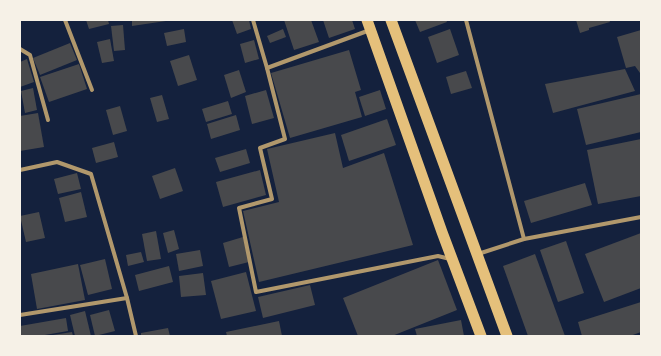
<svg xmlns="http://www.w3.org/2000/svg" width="661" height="356" font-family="Overpass,sans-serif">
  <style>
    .building { fill: #48494c }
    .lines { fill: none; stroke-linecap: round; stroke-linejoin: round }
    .minor { stroke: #b1986c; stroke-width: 4 }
    .trunk { stroke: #e5c07b; stroke-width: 11 }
  </style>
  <rect width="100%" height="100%" fill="#14213d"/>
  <g class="building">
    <path d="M86,20H108L109,24L89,29Z"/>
    <path d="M132,20H166V21L132,26Z"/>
    <path d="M232,20H249L251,29L237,34Z"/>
    <path d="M284,20H311L319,42L294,50Z"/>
    <path d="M323,20H352L355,29L329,38Z"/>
    <path d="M415,20H446L447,22L420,32Z"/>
    <path d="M576,20H609L610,22L589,28V30L580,33Z"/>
    <path d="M123,25L125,50L114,51L111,26Z"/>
    <path d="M184,29L186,42L167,46L164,33Z"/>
    <path d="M283,29L286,37L270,43L267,36Z"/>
    <path d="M450,29L459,55L437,63L428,37Z"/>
    <path d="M641,30V73H640L635,66L626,68L617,37Z"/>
    <path d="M110,39L114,61L102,63L97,42Z"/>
    <path d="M254,40L259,59L245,63L240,44Z"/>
    <path d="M70,43L77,60L40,75L33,58Z"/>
    <path d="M349,50L361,90L355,92L362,117L290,138L271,73Z"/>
    <path d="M189,55L197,80L178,86L170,61Z"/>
    <path d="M27,59L34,82L20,87V62Z"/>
    <path d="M79,64L87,89L49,102L40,77Z"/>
    <path d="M625,69L635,91L553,113L545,84Z"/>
    <path d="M239,70L246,92L231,98L224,75Z"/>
    <path d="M466,71L472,88L451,94L446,77Z"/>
    <path d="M33,88L37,110L25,113L21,91Z"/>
    <path d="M266,90L274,118L252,124L245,96Z"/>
    <path d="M380,90L386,109L365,116L359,97Z"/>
    <path d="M641,94V132L586,145L577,109Z"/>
    <path d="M162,95L169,119L157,122L150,98Z"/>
    <path d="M228,101L232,114L206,122L202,109Z"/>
    <path d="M120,106L127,131L113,135L106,110Z"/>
    <path d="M38,113L44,147L20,151V116Z"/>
    <path d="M236,115L240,130L211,139L207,124Z"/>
    <path d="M387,119L396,145L349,161L341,135Z"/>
    <path d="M335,133L343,168L384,153L413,245L259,282L243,211L279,202L267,149Z"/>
    <path d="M641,139V196L598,204L587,150Z"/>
    <path d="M114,142L118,157L96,163L92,148Z"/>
    <path d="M246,149L250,163L220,172L215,158Z"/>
    <path d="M175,168L183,191L160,199L152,176Z"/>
    <path d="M260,170L266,195L223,207L216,182Z"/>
    <path d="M77,173L81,189L58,194L54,179Z"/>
    <path d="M585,183L592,205L531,223L524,201Z"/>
    <path d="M81,192L87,217L65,222L59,198Z"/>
    <path d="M39,212L45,238L26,242L20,216Z"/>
    <path d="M174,230L179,249L168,253L163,233Z"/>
    <path d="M156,231L161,259L147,261L142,234Z"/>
    <path d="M641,233V288L604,302L585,254Z"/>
    <path d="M243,237L249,262L229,267L223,243Z"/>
    <path d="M566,241L584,293L558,302L540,250Z"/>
    <path d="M200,250L203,266L179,271L176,254Z"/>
    <path d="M141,252L144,262L128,266L126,255Z"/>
    <path d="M535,254L565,336H528L503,266Z"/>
    <path d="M105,259L112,289L88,295L80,265Z"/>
    <path d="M438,260L457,310L392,336H358L343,298Z"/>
    <path d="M78,264L85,300L37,309L31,274Z"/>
    <path d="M169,266L173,282L139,291L135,275Z"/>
    <path d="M246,272L256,311L221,319L211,281Z"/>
    <path d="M203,273L206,295L181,297L179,276Z"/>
    <path d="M310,285L315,305L263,318L258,297Z"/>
    <path d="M641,302V332L630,336H582L578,322Z"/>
    <path d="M109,310L115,331L95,336L90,315Z"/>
    <path d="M85,311L91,336H75L70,315Z"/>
    <path d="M66,318L68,331L39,336H20V326Z"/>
    <path d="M461,320L464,336H417L415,329Z"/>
    <path d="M279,321L282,336H227L226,332Z"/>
    <path d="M168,328L170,336H141V333Z"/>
    <path d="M72,332L73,336H53V335Z"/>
  </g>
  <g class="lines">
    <g class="minor">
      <path d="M65,20L92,90"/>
      <path d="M253,20L267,68L285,139L260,148L272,199L239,208L256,292L438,256L450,259"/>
      <path d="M466,20L524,239"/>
      <path d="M20,49L30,55L48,120"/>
      <path d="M267,68L370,30"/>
      <path d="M20,170L57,162L91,174L127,298L136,336"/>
      <path d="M478,254L524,239L641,217"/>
      <path d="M20,315L127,298"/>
    </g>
    <g class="trunk">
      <path d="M367,20L442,232L481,336"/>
      <path d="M391,20L507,336"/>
    </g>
  </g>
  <rect width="661" height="356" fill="none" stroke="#f6f1e7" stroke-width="42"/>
</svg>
